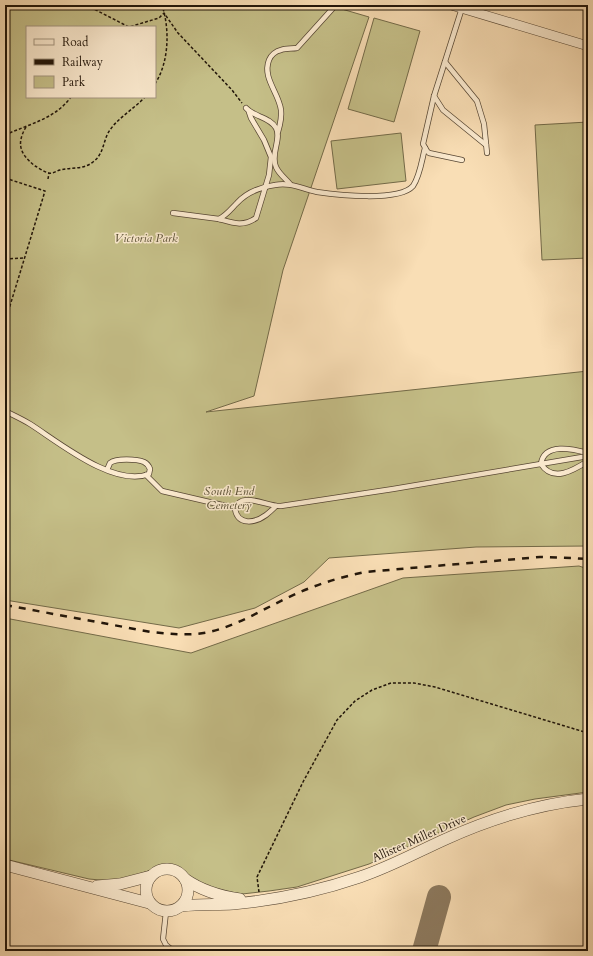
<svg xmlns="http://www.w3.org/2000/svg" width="593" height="956" font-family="Cardo,serif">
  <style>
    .green { fill: #c5bf88; stroke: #736a48; fill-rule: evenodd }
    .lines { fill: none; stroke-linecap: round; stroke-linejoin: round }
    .taxiway { stroke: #8d7a5f; stroke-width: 24 }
    .service-casing { stroke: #574734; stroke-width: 6 }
    .minor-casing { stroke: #574734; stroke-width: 10 }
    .tertiary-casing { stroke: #574734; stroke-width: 12 }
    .path { stroke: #211509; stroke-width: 1.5; stroke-dasharray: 3 2; stroke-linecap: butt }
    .service { stroke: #fbeacf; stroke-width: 4.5 }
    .minor { stroke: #fbeacf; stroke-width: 9 }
    .tertiary { stroke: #fbeacf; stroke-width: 11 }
    .rail { stroke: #211509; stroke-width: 2.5; stroke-dasharray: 7 7; stroke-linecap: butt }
    .labels { text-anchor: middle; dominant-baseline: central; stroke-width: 3; stroke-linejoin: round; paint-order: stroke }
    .park-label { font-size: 12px; font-style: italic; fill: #5a5035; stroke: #fbeacf }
    .street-label { font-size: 12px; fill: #211509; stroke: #fbeacf }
  </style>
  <rect width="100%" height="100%" fill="#f9deb5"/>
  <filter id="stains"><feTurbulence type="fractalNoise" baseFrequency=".005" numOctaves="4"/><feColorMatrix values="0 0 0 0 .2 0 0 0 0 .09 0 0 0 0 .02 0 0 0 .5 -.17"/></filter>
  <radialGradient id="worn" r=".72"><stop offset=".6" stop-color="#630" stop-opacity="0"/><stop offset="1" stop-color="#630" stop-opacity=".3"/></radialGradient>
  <g class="green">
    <path d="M5,5H328L369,17L283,270L254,396L206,412L588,371V546L476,547L329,558L304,582L255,608L179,628L5,600ZM27,27H155V97H27Z"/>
    <path d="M374,18L420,31L394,122L348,109Z"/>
    <path d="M588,122V258L542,260L535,125Z"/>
    <path d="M401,133L406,181L337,189L331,141Z"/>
    <path d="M579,566L588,569V792L535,799L506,805L474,817L369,864L297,887L269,891L242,894L225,891L208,886L192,878L180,869L170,864L159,865L151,870L133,876L111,881L89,879L5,859V618L191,653L403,578Z"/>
  </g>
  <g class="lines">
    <path class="taxiway" d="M424,951L439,897"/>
    <g class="service-casing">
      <g id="service">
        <path d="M462,8L434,96L423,144L427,151L429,153L462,160"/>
        <path d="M445,62L477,101L484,124L487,153"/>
        <path d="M434,96L443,110L486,145"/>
        <path d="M246,108C254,117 270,117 276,128C282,139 270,154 276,167C279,174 286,179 290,184"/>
        <path d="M278,132C280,125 282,118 281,110C279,93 262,78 269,60C271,55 276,51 281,50C286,48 292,49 297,48L334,7"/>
        <path d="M173,213L219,219C227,215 231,209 237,203C247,192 261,187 275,185C291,182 302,189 317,192C337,195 399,202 413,186C420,176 422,159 425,148"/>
        <path d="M219,219C233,223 243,227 256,218L269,175L271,157L264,140L251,118L249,112"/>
        <path d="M5,411C13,415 22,419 30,424C57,441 114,488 149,474L150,469C149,466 148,464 144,462C137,459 116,458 110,463L107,470"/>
        <path d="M588,453C573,449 544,442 541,464C553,483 574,470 588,461"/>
        <path d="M146,475L162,491L235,508"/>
        <path d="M276,506C273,509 270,512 266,515C255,523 238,526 235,509C241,490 267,507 281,506L393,489L588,456"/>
        <path d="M166,912L163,939L166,945L171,949L178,951L210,949L246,951"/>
      </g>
    </g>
    <g class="minor-casing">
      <path id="minor" d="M451,5L588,46"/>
    </g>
    <g class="tertiary-casing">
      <g id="tertiary">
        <path d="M5,865L149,903"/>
        <circle cx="167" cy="890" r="21"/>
        <path d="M185,879C202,891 219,896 240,899"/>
        <path d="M97,886L120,884L151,876"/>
        <path d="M182,906C199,904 216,905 233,904C277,900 319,891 360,877C390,867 417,852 446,839C492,818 538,804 588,799"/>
      </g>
    </g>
    <g class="path">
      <path d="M86,5L129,27L159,18L164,13L178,33L232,90L242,103"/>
      <path d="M155,84C169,62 170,30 162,5"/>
      <path d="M26,127C16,144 20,154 35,166C39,168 44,172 49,173C53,174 56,171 60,170C71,167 83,170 93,162C103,155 103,143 108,133C116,119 134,109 145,97"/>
      <path d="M5,135C29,124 55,119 71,97"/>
      <path d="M5,178L45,191L9,309"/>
      <path d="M48,179L49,173"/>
      <path d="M5,259L25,258"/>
      <path d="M259,892L257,877L303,782L337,720L355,701L372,690L391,683H414L435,687L588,733"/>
    </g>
    <use href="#service" class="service"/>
    <use href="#minor" class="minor"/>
    <use href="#tertiary" class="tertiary"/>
    <path class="rail" d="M5,605L151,632C171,634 190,636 209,632C236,626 260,611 285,599C311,586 337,578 365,572L540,557L571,558L588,559"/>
  </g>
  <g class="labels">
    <g class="park-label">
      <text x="146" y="238">Victoria Park</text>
      <text x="229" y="491">South End<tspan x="229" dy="14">Cemetery</tspan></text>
    </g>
    <g class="street-label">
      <text transform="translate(419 838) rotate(-24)">Allister Miller Drive</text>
    </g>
  </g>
  <rect width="593" height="956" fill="none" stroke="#f9deb5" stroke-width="20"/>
  <rect x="6" y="6" width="581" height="944" fill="none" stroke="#211509" stroke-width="2"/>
  <rect x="10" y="10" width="573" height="936" fill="none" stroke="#211509"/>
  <rect x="26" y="26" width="130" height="72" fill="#fbeacf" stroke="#a49580"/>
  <rect x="34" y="39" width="20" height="6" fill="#fbeacf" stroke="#a49580"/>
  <text x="62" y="46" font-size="12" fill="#211509">Road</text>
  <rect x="34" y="59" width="20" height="6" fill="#211509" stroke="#a49580"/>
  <text x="62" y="66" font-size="12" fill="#211509">Railway</text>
  <rect x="34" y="76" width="20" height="12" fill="#c5bf88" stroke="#a49580"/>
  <text x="62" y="86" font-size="12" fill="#211509">Park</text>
  <rect width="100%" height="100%" filter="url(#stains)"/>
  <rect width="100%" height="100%" fill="url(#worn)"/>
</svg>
